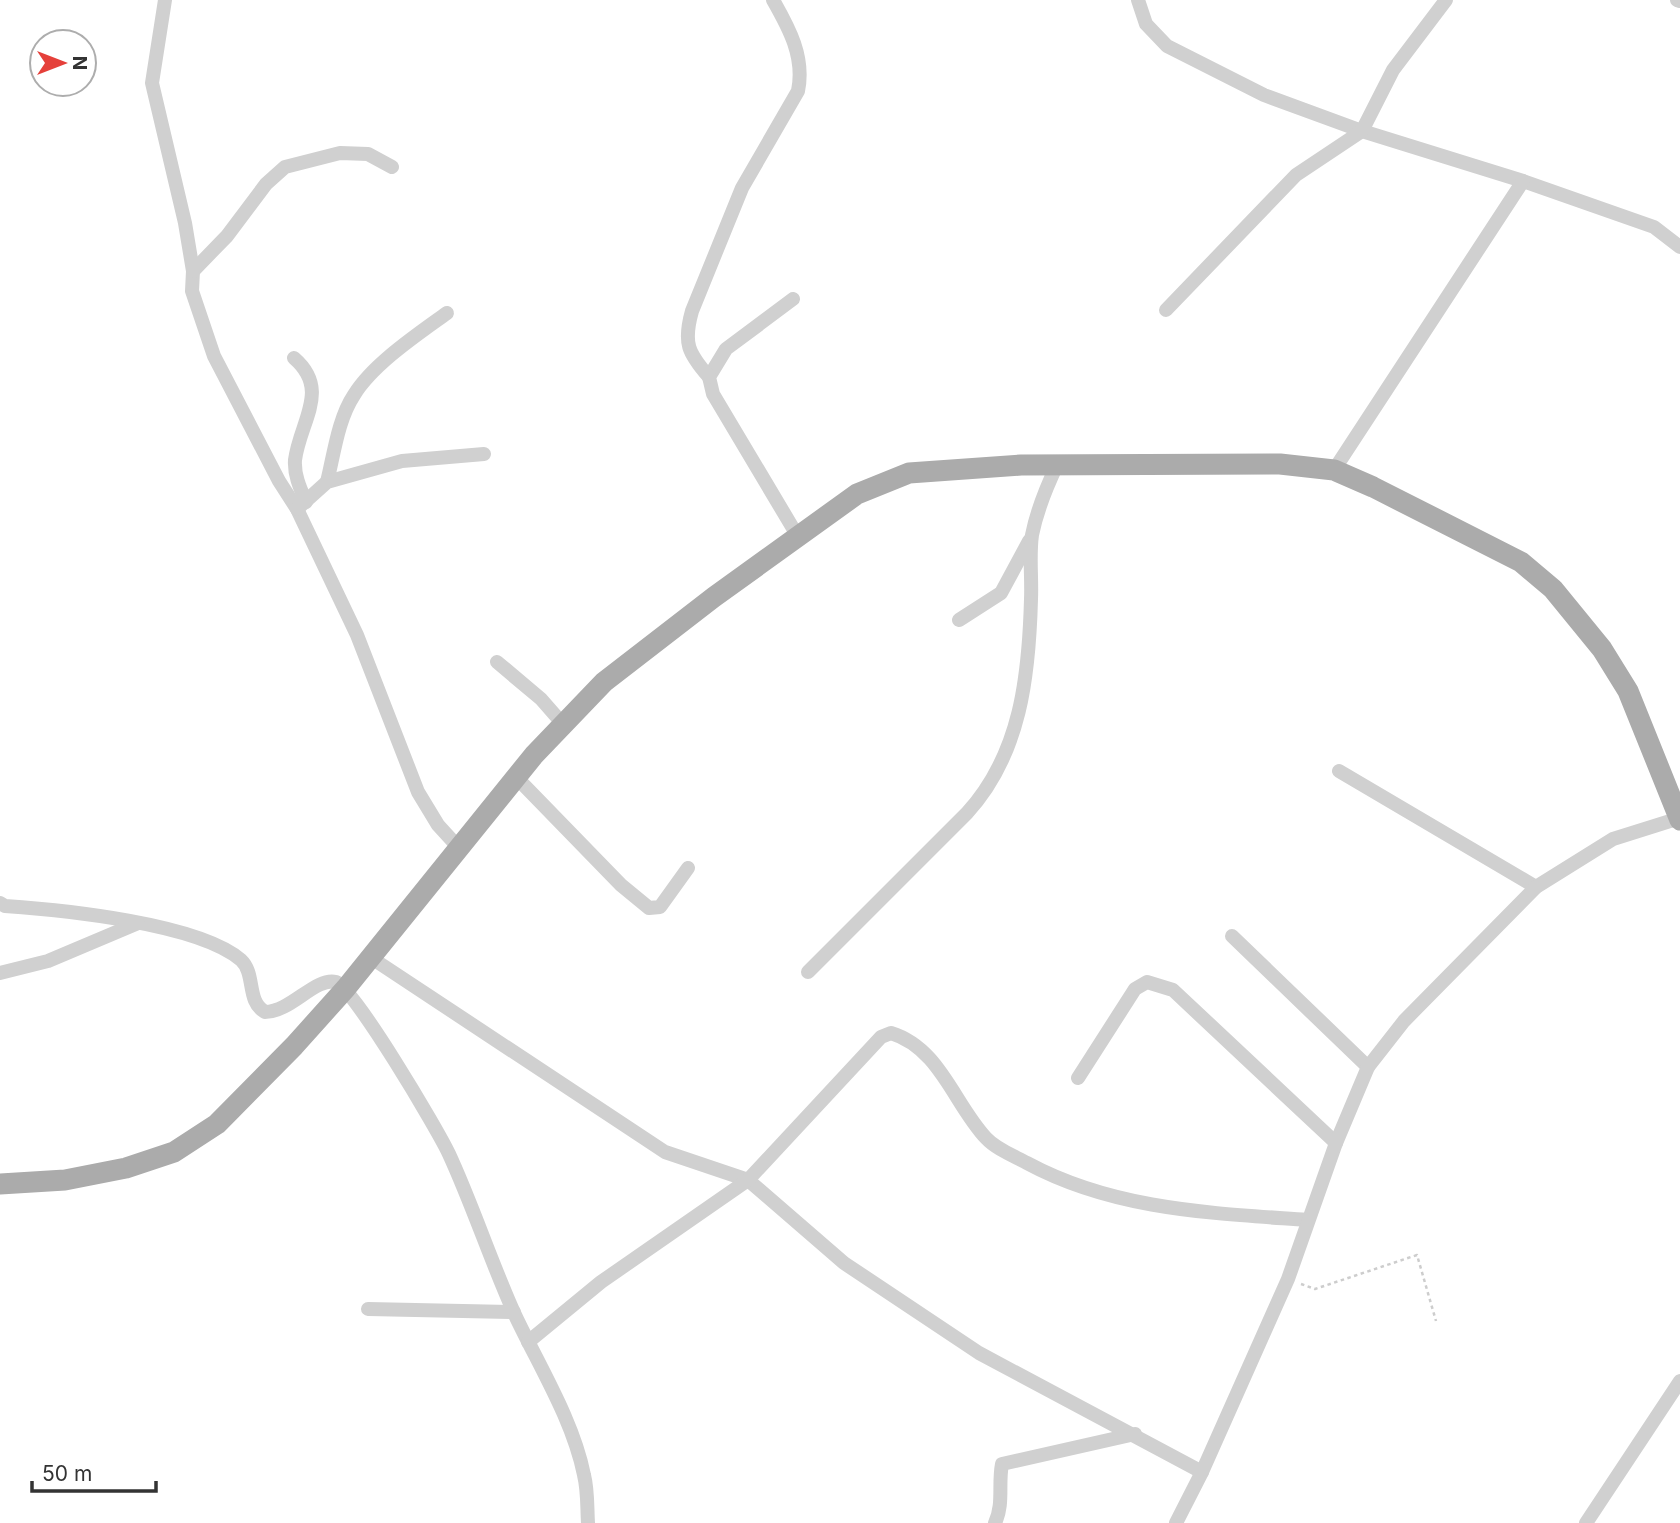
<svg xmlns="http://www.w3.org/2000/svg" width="1680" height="1523" font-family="Inter,sans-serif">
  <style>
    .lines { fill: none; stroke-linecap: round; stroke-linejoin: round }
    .path { stroke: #cdcdcd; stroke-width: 2.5; stroke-dasharray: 3.5 3.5; stroke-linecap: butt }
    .street { stroke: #d0d0d0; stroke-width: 14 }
    .primary { stroke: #ababab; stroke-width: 21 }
  </style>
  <rect width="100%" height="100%" fill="#fff"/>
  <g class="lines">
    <path class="path" d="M1301,1284L1315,1289L1417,1255L1436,1321"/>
    <g class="street">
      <path d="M165,0L152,83L185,223L193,271L192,291L214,356L279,481L297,509L357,635L418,792L438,825L459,848"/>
      <path d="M1138,0L1146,24L1167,46L1264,95L1362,131L1523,181L1654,227L1680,247"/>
      <path d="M1677,0L1680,1"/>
      <path d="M193,271L227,236L266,184L285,167L340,153L368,154L392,167"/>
      <path d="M793,299L726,349L709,377L713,394L797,535"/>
      <path d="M1166,310L1296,175L1362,131L1393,70L1446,0"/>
      <path d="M294,358C331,390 300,421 295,460C294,475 300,488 306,502"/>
      <path d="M709,377C688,353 683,343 692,311L742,188L798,91C805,57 789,28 773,0"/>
      <path d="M1334,470L1523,181"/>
      <path d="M327,482C334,454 338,419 354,395C373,364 418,334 447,313"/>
      <path d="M297,509L327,482L402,461L484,454"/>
      <path d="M959,620L1001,593L1029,541"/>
      <path d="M497,662L541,699L562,723"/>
      <path d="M1339,771L1536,887"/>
      <path d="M516,777L621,885L649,908L660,907L688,868"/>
      <path d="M0,903L5,906C62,910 198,923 241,960C256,974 246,1001 265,1012C291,1012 315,977 336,982C353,987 438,1130 449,1154C473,1206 491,1262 515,1315C539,1366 573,1420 584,1475C588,1491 587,1508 588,1523"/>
      <path d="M1232,936L1368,1067"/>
      <path d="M370,957L665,1152L748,1180L844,1263L979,1353L1202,1472"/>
      <path d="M808,972L967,813C1021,754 1029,675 1031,599C1032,578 1029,556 1032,535C1037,510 1046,488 1057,465"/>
      <path d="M0,973L48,961L138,923"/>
      <path d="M1078,1078L1135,989L1147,982L1173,990L1336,1143"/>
      <path d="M368,1309L514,1312"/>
      <path d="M528,1342L601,1282L748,1180L881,1037L891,1033C940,1048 954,1104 986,1138C996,1149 1014,1156 1027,1163C1114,1210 1211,1213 1307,1220"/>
      <path d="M995,1523C1004,1504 998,1484 1002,1464L1135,1434"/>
      <path d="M1176,1523L1202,1472L1288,1279L1336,1143L1368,1067L1404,1021L1536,887L1613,839L1680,818"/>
      <path d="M1586,1523L1680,1381"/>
    </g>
    <path class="primary" d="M0,1184L65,1180L126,1168L174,1152L217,1124L294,1046L346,988L534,755L604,682L714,597L857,494L909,473L1021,465L1280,464L1334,470L1373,487L1521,562L1553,589L1602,649L1628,691L1680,820"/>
  </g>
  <g transform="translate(63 63) rotate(90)"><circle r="33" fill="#ffffff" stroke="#adadad" stroke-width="2"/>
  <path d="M0-5L12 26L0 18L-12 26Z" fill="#e5403a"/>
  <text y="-10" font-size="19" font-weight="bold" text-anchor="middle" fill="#333333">N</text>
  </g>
  <path d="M32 1481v10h124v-10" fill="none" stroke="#333333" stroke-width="3.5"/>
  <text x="42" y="1481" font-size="21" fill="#333333" stroke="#ffffff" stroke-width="5" paint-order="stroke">50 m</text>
</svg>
